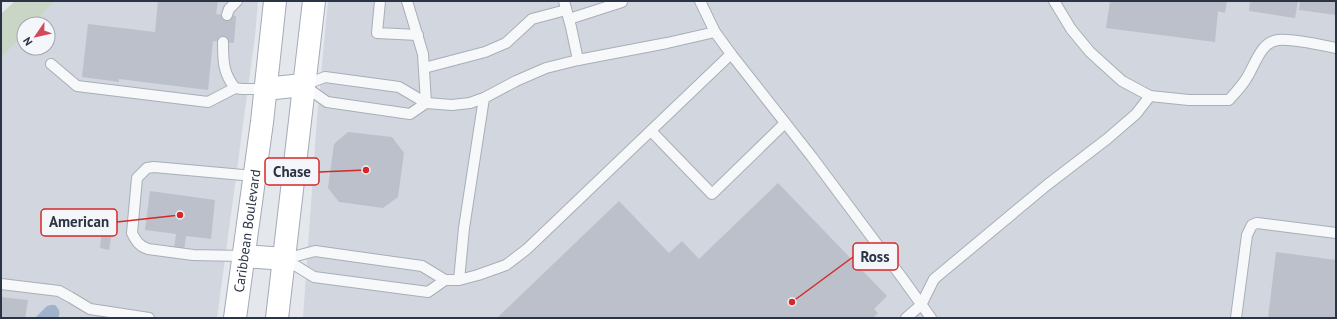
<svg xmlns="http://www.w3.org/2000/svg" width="1337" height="319" font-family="'PT Sans',sans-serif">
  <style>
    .built { fill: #d2d6de }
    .green { fill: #c9d6c5 }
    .water { fill: #9fb4cc }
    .building { fill: #bbc0ca }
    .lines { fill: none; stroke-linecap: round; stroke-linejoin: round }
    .lane-casing { stroke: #a9aeb7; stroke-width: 12 }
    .primary-casing { stroke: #a3abb8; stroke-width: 24 }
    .lane { stroke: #f7f8fa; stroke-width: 10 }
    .primary { stroke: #fff; stroke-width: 22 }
    .labels { text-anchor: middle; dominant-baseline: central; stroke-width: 3.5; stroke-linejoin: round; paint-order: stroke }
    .street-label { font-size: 14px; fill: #2b3445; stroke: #f4f6f9 }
    .leader { fill: none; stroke: #d62828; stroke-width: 1.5 }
    .callout-dot { fill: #d62828; stroke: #f4f6f9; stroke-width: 1.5 }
    .callout { fill: #f4f6f9; stroke: #d62828; stroke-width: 1.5 }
    .callout-label { font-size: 15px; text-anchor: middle; font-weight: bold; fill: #2b3445 }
  </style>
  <rect width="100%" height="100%" fill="#e4e7ec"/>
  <g class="built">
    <path d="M55,1H258L255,36L217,318H1V58L24,34V48H48V24H33Z"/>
    <path d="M328,1H1336V318H303L317,118Z"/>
  </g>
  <path class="green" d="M15,1H55L33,24H24V34L1,58V14Z"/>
  <path class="water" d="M51,305H55C59,309 61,313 58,318H35L47,306Z"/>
  <g class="building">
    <path d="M158,1H218L216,14L236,16L234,43L213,41L208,90L119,79V82L82,77L88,24L155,32Z"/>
    <path d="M1110,1H1227L1225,13L1218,11L1215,42L1106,28Z"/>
    <path d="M1250,1H1298L1295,18L1249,11Z"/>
    <path d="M1300,1H1336V15L1299,10Z"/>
    <path d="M348,132L392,137L404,153L398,197L383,208L339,202L328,188L334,144Z"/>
    <path d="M778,183L887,296L874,309L878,313L873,318H497L619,201L669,253L682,241L699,259Z"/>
    <path d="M150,191L215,200L211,239L186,236L184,250L174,249L176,234L145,230Z"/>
    <path d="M102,230L112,231L109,250L100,248Z"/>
    <path d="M1276,252L1336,260V318H1268Z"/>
    <path d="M1,297L28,300L25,318H1Z"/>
  </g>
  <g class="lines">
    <g class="lane-casing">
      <g id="lane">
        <path d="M380,1L377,33L418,35"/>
        <path d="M407,1L423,54L426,103"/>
        <path d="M564,1L571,27L578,60"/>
        <path d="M700,1L715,32L731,54L812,157L903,279L931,318"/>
        <path d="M1054,1L1071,29L1090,52L1122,81L1150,96L1189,100H1229C1235,93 1241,87 1246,79C1255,66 1260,42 1278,40C1292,38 1321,45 1336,48"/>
        <path d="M227,15L229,9L237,1"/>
        <path d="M569,19L622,2L621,1"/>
        <path d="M223,42C223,61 223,73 235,88L242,89H265"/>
        <path d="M51,64L77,86L208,102L235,88"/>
        <path d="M424,68L485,52L506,43L532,19L566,10"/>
        <path d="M303,85L327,102L410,114L426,103"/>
        <path d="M304,85L325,77L399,87L426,103L452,105L470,103L484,98L516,81L546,68L578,60L667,43L715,32"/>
        <path d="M651,131L712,194L785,123"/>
        <path d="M243,256L193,255L148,249C139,246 136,241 132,233L137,178L147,168L154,167L254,176"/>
        <path d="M285,259L315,251L422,266L445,280H459L478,275L506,265L527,249L731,54"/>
        <path d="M285,259L314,277L428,292L445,280"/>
        <path d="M459,280L464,228L484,98"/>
        <path d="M1,284L59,291L70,297L90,309L149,318"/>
        <path d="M906,318L921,305L934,279L1047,185L1107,139L1136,114L1150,96"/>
        <path d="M1236,318L1247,235L1252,225L1257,223L1336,233"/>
      </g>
    </g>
    <g class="primary-casing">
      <g id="primary">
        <path d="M265,89L303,85"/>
        <path d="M243,256L285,259"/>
        <path id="s1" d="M235,318L262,122L275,1"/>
        <path d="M277,318L314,1"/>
      </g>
    </g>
    <use href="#lane" class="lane"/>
    <use href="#primary" class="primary"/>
  </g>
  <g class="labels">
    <g class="street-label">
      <text stroke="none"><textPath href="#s1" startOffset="88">Caribbean Boulevard</textPath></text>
    </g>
  </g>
  <path class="leader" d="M366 170L319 172M180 215L117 222M792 302L853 257"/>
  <g class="callout-dot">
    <circle cx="366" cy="170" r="4"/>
    <circle cx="180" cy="215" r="4"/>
    <circle cx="792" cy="302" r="4"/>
  </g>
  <g class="callout">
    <rect x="265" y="158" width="54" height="27" rx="4"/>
    <rect x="41" y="209" width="76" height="27" rx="4"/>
    <rect x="853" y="243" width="45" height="27" rx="4"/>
  </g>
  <g class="callout-label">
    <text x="292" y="177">Chase</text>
    <text x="79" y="227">American</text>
    <text x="875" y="262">Ross</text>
  </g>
  <rect width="1337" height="319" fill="none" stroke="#2b3445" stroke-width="4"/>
  <g transform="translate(36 36) rotate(236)"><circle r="19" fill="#f4f6f9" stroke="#a4a8b1"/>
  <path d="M0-3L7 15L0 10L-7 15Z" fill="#d1495b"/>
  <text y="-6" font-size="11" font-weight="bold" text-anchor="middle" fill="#2b3445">N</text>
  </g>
</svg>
